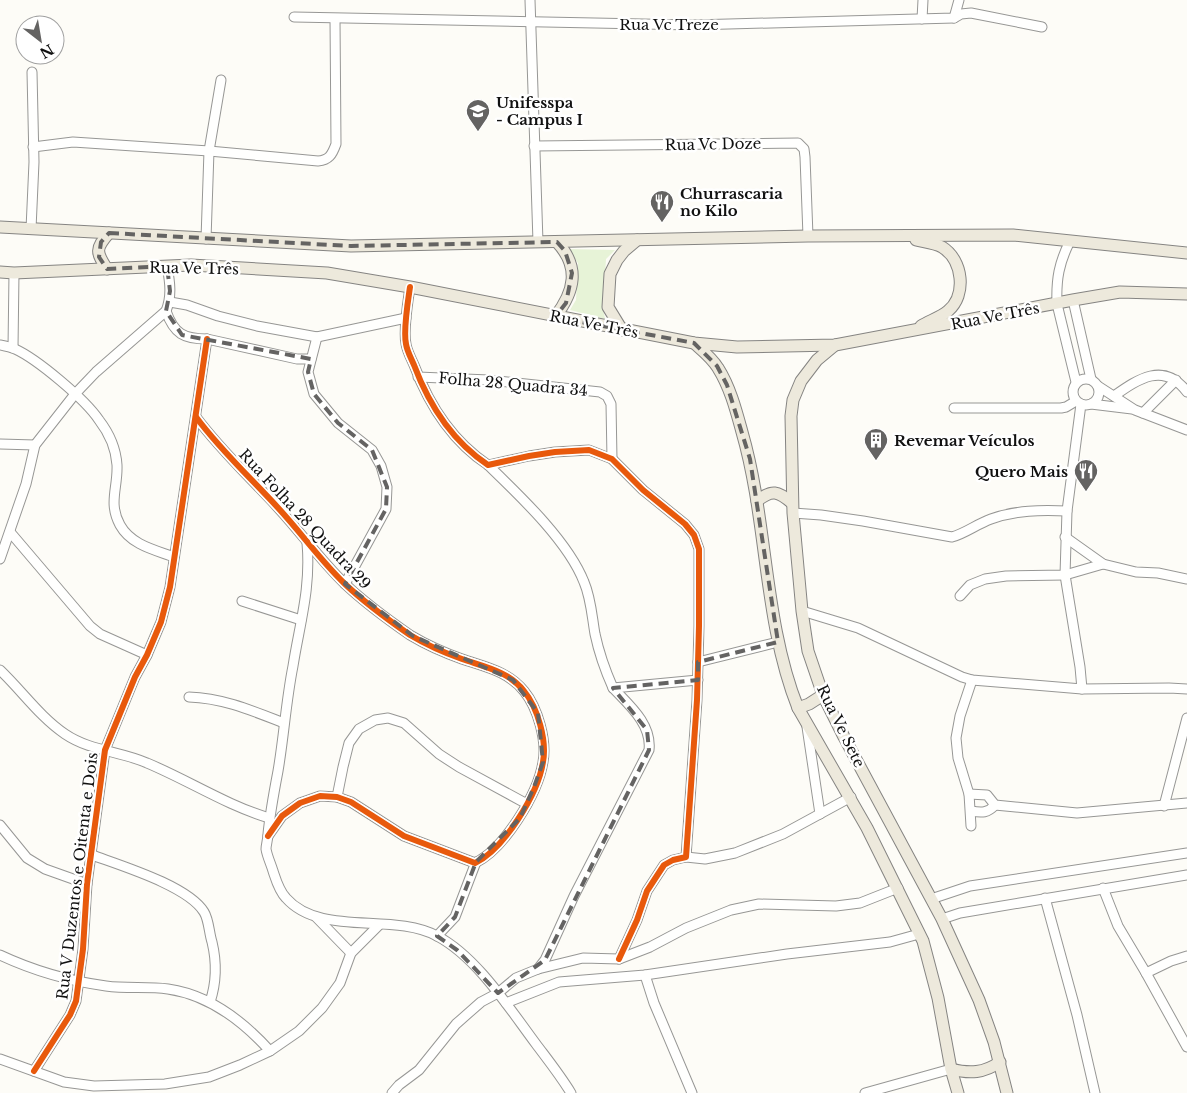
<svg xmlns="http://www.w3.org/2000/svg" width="1187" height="1093" font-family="'Libre Baskerville',serif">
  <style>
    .green { fill: #e7f3d7 }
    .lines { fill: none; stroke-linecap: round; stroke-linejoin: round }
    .minor-casing { stroke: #979795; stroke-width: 11 }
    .major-casing { stroke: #858482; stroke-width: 13 }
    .minor { stroke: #fffffe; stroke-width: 9 }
    .major { stroke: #ede9dc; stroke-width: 11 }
    .cycleway-casing { stroke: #fff; stroke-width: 9 }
    .cycleway { stroke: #e8590c; stroke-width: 6 }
    .marked { fill: none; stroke: #646362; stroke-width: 4; stroke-dasharray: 10 6; stroke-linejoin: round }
    .labels { text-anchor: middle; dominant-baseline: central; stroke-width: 5; stroke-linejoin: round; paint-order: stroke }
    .street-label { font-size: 15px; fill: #111; stroke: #fff }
    .poi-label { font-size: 15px; font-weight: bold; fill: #111; stroke: #fff; text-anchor: start }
  </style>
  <rect width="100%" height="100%" fill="#fdfcf7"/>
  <path class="green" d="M568,249L615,250L606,259L603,308L605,319L570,310L576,300L578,263Z"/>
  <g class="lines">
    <g class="minor-casing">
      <g id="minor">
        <path d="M530,0L538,242"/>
        <path d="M294,17L693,25L954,18L961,14L971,13L1042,27"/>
        <path d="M954,18L959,0"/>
        <path d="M922,19L923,0"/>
        <path d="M534,146L798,143L804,149L805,157L808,236"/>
        <path d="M33,147L73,142L209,151L318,161C329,160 332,155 336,144L335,19"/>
        <path d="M31,229L34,162L32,72"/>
        <path d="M206,239L209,151L221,80"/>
        <path d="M1070,241C1059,263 1056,279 1057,304L1076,382"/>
        <path d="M410,287C408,301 403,330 406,344C407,351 411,358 414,365C429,405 452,441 488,465L529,456L555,452L589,450L612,459L643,490L685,524L694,535L699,549V626L697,700L686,857L673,860L664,865L647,891L637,920L619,959"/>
        <path d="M1073,300L1091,379"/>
        <path d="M170,302L187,305L218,316L257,326L317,337L406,318"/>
        <path d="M166,311C174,334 184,339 207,339L297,359H311"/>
        <path d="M317,337L308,372L314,394L338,423L372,450L381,466L387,487L386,509L345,584"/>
        <path d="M0,345C5,346 10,347 15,349C37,359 85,399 99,420C109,433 116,449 117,465C118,488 108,503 120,525C131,545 155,550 174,557"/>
        <path d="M13,348L14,273"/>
        <path d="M418,377L489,380L600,392L607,396L611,404L612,459"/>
        <circle cx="1086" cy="392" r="13"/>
        <path d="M1098,386L1135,410L1187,430"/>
        <path d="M1114,396C1138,379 1164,361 1187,392"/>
        <path d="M1081,404L1067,511L1065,575L1080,667L1082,689"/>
        <path d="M1091,404L1132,409"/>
        <path d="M954,408H1061L1066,407L1076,401"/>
        <path d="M1143,413L1176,380"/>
        <path d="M196,417C221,451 252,479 280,510C302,534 321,561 345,584C365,603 387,619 410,635C425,644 445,653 462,659C485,667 508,671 524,691C538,708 547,741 543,762C538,794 504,849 475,863L404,836L351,802L337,797L320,796L300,803L282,816L268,836"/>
        <path d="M0,444L35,445"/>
        <path d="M488,465C519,495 568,541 584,582C591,598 592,617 595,634C599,653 605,670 613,688L698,680"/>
        <path d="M793,513L821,515L863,521L952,537C966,533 977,524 991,519C1016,510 1041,510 1067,511"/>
        <path d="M10,532L90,626L100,634L147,655"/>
        <path d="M1065,537L1103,564L1136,572L1158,573L1187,579"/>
        <path d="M307,543C311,588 300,622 293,666C286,701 284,736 278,771C274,792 270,813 268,834C268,839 266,845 266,849C267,856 271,864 273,871C276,880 279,891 286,898C320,937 393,912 437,936C477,957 509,1008 536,1044C548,1060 560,1075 571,1093"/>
        <path d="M0,559L26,484L35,445L75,394L96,372L166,311C172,296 170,282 167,266"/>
        <path d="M960,596L970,585L985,579L1006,576L1065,575L1103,564"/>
        <path d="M242,601L301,620"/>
        <path d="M802,611L858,628L962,677L972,680L1082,689L1169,688L1187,689"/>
        <path d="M698,662L778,642"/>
        <path d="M0,670C22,691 40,717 65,734C90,751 120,751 147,763C188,780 226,805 269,818"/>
        <path d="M189,697C223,698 253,711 284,723"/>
        <path d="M807,727L820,814"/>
        <path d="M969,794L987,795L995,805L1077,813L1187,803"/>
        <path d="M337,797L343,767L349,743L359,729L375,720L388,718L404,723L439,754L459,767L527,804"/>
        <path d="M1164,806L1187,718"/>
        <path d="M971,811C982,813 988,813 995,805"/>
        <path d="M0,825L27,858L45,869L87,884"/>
        <path d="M971,826L969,794L958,758L956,738L960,716L972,680"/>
        <path d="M92,855C122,866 188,886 204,912C209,920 209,933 212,942C217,963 217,981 210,1002"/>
        <path d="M686,857L705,859L735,853L783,834L851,797"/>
        <path d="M1103,888L1118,926L1146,973L1187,1047"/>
        <path d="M1045,898L1077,1015L1095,1093"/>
        <path d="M931,899L970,886L1187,853"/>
        <path d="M316,917L351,953"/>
        <path d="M942,919L960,913L1187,875"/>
        <path d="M437,936L455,917L476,862"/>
        <path d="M0,955C34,971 70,981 106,986C127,989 148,986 168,989C210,995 243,1021 270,1051"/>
        <path d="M538,969L545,960L574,896L649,750C652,724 629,705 613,688"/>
        <path d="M1146,973L1171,961L1187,956"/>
        <path d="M645,975L654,1003L692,1093"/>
        <path d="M506,1003L559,982L645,975L787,954L890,942L919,934"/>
        <path d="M0,1059L64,1082L94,1086L165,1084L209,1077L240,1065L270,1051L299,1031L322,1008L340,983L351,953L379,925"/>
        <path d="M34,1071L70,1015L76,1001L83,949L87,884L105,750L135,677L147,655L161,622L170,587L207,339"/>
        <path d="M392,1093L399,1085L419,1070L456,1024L481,1002L498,993L516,978L538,969L583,958L619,959L650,947L686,928L731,910L759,904L836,906L860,903L898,888"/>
        <path d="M865,1093L951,1069"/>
      </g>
    </g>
    <g class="major-casing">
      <g id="major">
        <path d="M0,227L351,246L808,236L1013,235L1187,253"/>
        <path d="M916,240C924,242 935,243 942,247C963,260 967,295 948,311C941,317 929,321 921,326"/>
        <path d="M107,269C96,252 95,249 109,233"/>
        <path d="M0,272L14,273L191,265L327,273L410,287L694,343L737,347L835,345L1073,300L1120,292L1187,294"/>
        <path d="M555,317C575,291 580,267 557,242"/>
        <path d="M622,330L608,307L610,274L617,260L624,251L637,240"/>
        <path d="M694,343C703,351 712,358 718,368C730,387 736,410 742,432C768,522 763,620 798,708L867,828L923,941L938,998L951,1069L958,1093"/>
        <path d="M835,345L817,360L801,381L793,400L791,416L793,513L802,611L808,651L823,695L844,737L942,919L979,1000L994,1042L1007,1093"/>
        <path d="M757,501C772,489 778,491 792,503"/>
        <path d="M798,708L809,704L823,695"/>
        <path d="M951,1069C970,1074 984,1073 1000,1062"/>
      </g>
    </g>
    <use href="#minor" class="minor"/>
    <use href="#major" class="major"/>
    <g class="cycleway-casing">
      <g id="cycleway">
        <path d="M410,287C408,301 403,330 406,344C407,351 411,358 414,365C429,405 452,441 488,465L529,456L555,452L589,450L612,459L643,490L685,524L694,535L699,549V626L697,700L686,857L673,860L664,865L647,891L637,920L619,959"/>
        <path d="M196,417C221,451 252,479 280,510C302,534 321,561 345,584C365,603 387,619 410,635C425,644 445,653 462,659C485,667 508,671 524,691C538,708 547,741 543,762C538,794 504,849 475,863L404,836L351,802L337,797L320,796L300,803L282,816L268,836"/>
        <path d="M34,1071L70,1015L76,1001L83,949L87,884L105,750L135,677L147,655L161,622L170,587L207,339"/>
      </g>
    </g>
    <use href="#cycleway" class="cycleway"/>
  </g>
  <path class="marked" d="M109,233L351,246L557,242L565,251L572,273L566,303L555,317L694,343L717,366L727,385L750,459L778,642L698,662V680L613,688L647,730L649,750L545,960L498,993L457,950L437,936L455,917L476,862L520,818L534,787L543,762L538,713L513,680L413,636L345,584L386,509L387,487L372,450L338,423L314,394L308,372L311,359L182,335L166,311L170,291L167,266L107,269L99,257L101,242Z"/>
  <defs>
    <g id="university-pin" transform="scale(1.25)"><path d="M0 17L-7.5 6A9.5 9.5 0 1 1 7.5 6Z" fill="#646362" stroke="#fff"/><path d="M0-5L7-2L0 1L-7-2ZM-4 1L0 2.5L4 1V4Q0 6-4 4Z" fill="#fff"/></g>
    <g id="restaurant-pin" transform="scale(1.25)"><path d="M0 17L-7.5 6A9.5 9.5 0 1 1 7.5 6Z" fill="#646362" stroke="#fff"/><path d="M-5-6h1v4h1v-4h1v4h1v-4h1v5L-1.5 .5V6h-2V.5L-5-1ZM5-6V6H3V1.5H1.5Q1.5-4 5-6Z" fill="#fff"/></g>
    <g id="building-pin" transform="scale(1.25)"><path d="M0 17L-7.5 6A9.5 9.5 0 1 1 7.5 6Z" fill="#646362" stroke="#fff"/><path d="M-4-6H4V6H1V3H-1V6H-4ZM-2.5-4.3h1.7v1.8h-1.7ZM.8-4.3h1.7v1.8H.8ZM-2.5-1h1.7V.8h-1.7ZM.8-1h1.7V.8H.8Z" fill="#fff"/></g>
  </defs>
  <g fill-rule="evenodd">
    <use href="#university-pin" x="478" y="111"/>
    <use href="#restaurant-pin" x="662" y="202"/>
    <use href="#building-pin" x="876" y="440"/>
    <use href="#restaurant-pin" x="1086" y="471"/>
  </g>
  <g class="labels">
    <g class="street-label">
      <text x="669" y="24">Rua Vc Treze</text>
      <text transform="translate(713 144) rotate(-1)">Rua Vc Doze</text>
      <text transform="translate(194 268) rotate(1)">Rua Ve Três</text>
      <text transform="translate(995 316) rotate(-11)">Rua Ve Três</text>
      <text transform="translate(594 324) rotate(11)">Rua Ve Três</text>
      <text transform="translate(513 384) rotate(5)">Folha 28 Quadra 34</text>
      <text transform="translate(305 519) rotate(47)">Rua Folha 28 Quadra 29</text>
      <text transform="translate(841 726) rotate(64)">Rua Ve Sete</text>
      <text transform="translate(77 876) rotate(-83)">Rua V Duzentos e Oitenta e Dois</text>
    </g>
    <g class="poi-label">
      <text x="496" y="102">Unifesspa<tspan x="496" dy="17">- Campus I</tspan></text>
      <text x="680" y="193">Churrascaria<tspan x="680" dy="17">no Kilo</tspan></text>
      <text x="894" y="440">Revemar Veículos</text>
      <text x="1068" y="471" text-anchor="end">Quero Mais</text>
    </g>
  </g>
  <g transform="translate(40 40) rotate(149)"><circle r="24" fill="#ffffff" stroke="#a0a0a0"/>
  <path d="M0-4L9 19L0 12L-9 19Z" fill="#646362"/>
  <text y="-8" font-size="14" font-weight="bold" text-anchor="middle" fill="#111111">N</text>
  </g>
</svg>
